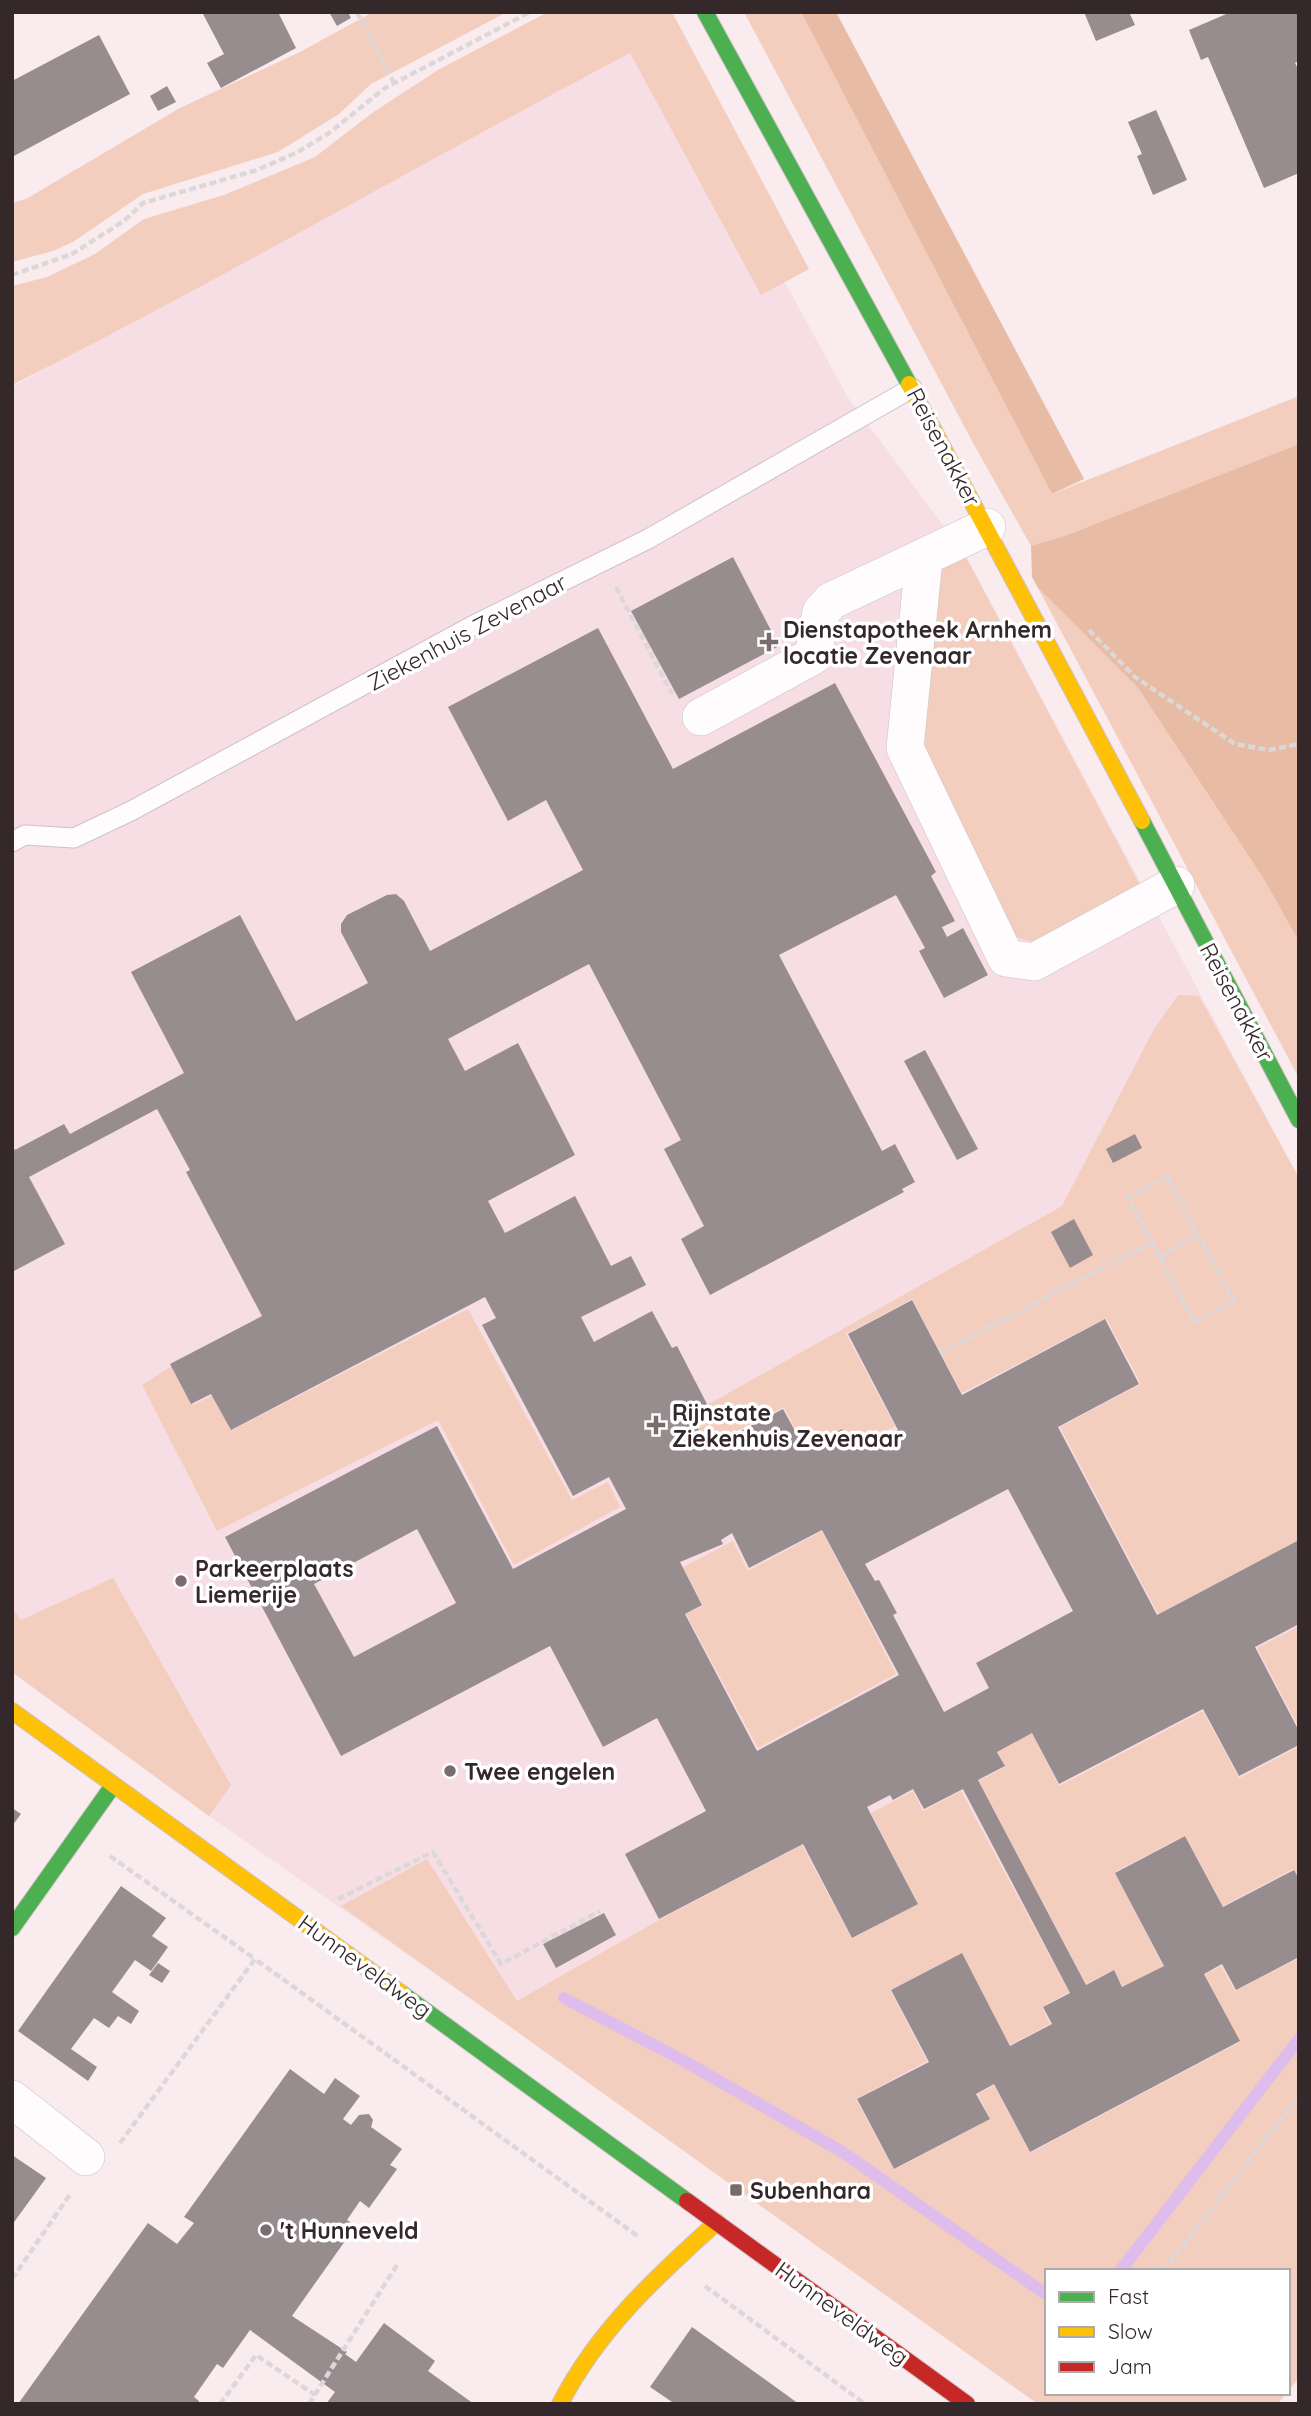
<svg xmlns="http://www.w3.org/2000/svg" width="1311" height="2416" font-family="Quicksand,sans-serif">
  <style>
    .built { fill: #f7dee4 }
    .green { fill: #f3cebe }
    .forest { fill: #e8bba5 }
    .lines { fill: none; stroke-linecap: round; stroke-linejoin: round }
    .stream { stroke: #debded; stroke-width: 12 }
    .building { fill: #988d8e; fill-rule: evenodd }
    .lane-casing { stroke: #cec2c5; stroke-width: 21 }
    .street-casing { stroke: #cec2c5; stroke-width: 38 }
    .fast-casing { stroke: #cec2c5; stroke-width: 18 }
    .slow-casing { stroke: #cec2c5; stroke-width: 18 }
    .jam-casing { stroke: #cec2c5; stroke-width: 18 }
    .path { stroke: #dcd8d9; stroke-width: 4.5; stroke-dasharray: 7 3.5; stroke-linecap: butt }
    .lane { stroke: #fefcfc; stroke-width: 19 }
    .street { stroke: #fefcfc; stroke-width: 37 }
    .fast { stroke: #4caf50; stroke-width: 16 }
    .slow { stroke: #ffc107; stroke-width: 16 }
    .jam { stroke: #c62828; stroke-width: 16 }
    .poi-dot { fill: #796c6f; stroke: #fff; stroke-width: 2.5 }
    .labels { text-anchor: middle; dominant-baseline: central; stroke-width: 7; stroke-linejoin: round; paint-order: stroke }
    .street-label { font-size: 23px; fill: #34282b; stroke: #fff }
    .poi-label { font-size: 23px; font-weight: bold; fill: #34282b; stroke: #fff; text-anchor: start }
  </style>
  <rect width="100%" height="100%" fill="#f9ebee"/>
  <path class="built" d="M647,29L847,396L965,555L1299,1178V2378L1288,2391V2271H1047V2393H1286L1278,2404H1038L578,2074L209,1816L12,1672V387Z"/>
  <g class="green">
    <path d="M373,12H507L371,84L339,114L278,152L143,194L73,242L53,251L12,262V203L26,199L180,108L300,52Z"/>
    <path d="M548,12H672L809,269L761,295L630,53C423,162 221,280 12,385V286L47,277L95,254L144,219L224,195L315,157L372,113L438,70Z"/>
    <path d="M744,12H801L1052,494L1299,396V444L1067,535L1031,546L972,441Z"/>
    <path d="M965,555L1142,889L1035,943L1015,937L917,757L935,572Z"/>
    <path d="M1038,588L1138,688L1265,881L1299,942V1078Z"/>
    <path d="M1178,995L1199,996L1299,1178V1540L1158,1614L1060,1427L1141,1384L1106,1318L962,1393L912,1299L846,1334L895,1426L853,1449L842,1429L805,1447L784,1407L708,1446L691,1414L1062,1206L1154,1029Z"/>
    <path d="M468,1309L572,1500L608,1482L620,1507L514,1565L438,1420L217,1531L142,1385L172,1366L193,1405L213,1395L232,1430Z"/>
    <path d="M822,1531L896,1674L758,1748L686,1614L703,1605L683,1567L733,1541L748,1571Z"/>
    <path d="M113,1578L231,1785L209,1816L12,1672V1608L21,1620Z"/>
    <path d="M1299,1626V1728L1257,1648Z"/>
    <path d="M1203,1711L1239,1778L1299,1747V1878L1293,1869L1223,1906L1185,1835L1115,1872L1163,1966L1123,1987L1113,1970L1086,1984L979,1781L1005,1767L998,1751L1032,1733L1059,1786Z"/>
    <path d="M913,1791L923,1811L961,1791L1069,1992L1042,2007L1050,2024L1010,2045L962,1953L890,1990L927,2061L856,2099L894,2170L990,2119L978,2094L994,2085L1030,2153L1240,2042L1205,1974L1221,1966L1235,1991L1299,1958V2378L1288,2391V2271H1047V2393H1286L1278,2404H1038L341,1906L427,1859L517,2001L659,1920L802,1845L852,1939L918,1903L871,1813Z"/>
  </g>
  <g class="forest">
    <path d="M801,12H836L1084,479L1052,494Z"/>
    <path d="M1299,444V942L1265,881L1138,688L1038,588L1032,577L1031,546L1067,535Z"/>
  </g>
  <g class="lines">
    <g class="stream">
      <path d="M564,1998L686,2062L844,2153L1047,2295"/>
      <path d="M1120,2271L1299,2039"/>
    </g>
  </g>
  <g class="building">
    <path d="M202,12H278L296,48L221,88L207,63L224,54Z"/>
    <path d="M329,12H348L351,18L337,26Z"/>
    <path d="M1084,12H1129L1135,25L1096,41Z"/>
    <path d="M1231,12H1299V61L1295,63L1299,71V173L1264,188L1208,57L1201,60L1189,30Z"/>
    <path d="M99,35L130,94L12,157V81Z"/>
    <path d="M167,86L176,102L158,111L150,96Z"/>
    <path d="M1156,110L1187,180L1153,195L1137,156L1142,154L1128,122Z"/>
    <path d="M733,557L779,646L679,699L631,611Z"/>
    <path d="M598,628L673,769L835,683L936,872L931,876L955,921L942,927L947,937L963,928L988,975L944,998L919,951L925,948L896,895L779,955L882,1151L895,1144L915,1182L902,1189L904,1192L710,1295L681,1239L704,1226L664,1149L681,1140L589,964L448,1039L465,1071L518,1043L575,1155L488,1201L505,1233L575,1196L611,1266L631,1256L646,1285L581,1317L594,1342L652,1311L672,1348L677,1346L707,1404L690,1413L708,1448L783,1409L805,1449L842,1429L852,1449L898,1430L848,1334L912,1300L962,1395L1105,1319L1139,1384L1058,1427L1157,1615L1299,1540V1624L1255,1647L1299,1731V1745L1239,1776L1203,1709L1059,1784L1032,1733L997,1752L1005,1766L978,1780L1086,1985L1114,1970L1122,1987L1164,1966L1115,1873L1185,1836L1223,1907L1294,1870L1299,1879V1957L1236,1990L1222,1964L1204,1974L1240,2041L1030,2152L994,2084L976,2094L990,2119L894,2169L857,2099L929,2062L891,1990L962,1953L1010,2046L1052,2024L1043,2007L1070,1993L963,1789L924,1809L913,1789L893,1800L890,1795L867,1807L918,1904L852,1938L803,1844L659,1919L625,1854L706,1811L657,1718L603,1747L550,1646L341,1756L225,1537L437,1426L513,1569L626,1509L609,1477L573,1496L482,1325L496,1318L485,1297L231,1430L211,1394L191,1404L170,1364L262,1316L186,1172L190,1170L157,1109L29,1177L65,1244L12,1272V1145L15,1150L64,1124L70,1134L184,1073L131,972L240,915L296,1021L368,983L341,932V924L347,915L387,895L396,894L404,901L430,951L583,870L546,800L508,821L448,707ZM1008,1489L1073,1611L976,1663L989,1688L944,1712L893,1615L897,1613L879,1580L875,1581L865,1564ZM417,1529L456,1603L354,1657L314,1584ZM822,1530L899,1675L757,1751L685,1614L702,1605L680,1562L723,1544L721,1540L732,1533L749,1568Z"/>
    <path d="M925,1050L978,1149L957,1160L904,1061Z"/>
    <path d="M1135,1134L1142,1148L1113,1163L1106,1149Z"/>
    <path d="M1074,1219L1093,1255L1070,1268L1051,1232Z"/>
    <path d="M12,1808L21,1814L12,1826Z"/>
    <path d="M121,1886L166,1918L152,1936L168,1947L151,1971L135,1960L112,1992L139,2011L131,2024L118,2016L109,2028L94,2018L71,2049L97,2067L88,2081L18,2031Z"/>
    <path d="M604,1913L616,1935L556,1968L543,1944Z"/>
    <path d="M158,1963L170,1971L162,1983L149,1975Z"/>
    <path d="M290,2069L324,2094L335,2078L360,2096L343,2119L351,2125L359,2115L369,2114L373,2120L371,2127L402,2149L390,2165L397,2169L369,2208L360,2201L347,2220L350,2222L340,2237L345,2241L292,2316L347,2352L345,2354L356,2362L384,2323L435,2361L428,2371L474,2404H326L335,2392L250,2330L223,2368L217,2364L194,2397L199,2401L197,2404H18L148,2223L177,2244L194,2223L184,2217Z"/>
    <path d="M12,2155L46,2178L12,2225Z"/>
    <path d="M692,2327L799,2404H675L650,2387Z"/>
  </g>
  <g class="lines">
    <g class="lane-casing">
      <path id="lane" d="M12,842L25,835L74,838L131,811L472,626L648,539L912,388"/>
    </g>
    <g class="street-casing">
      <g id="street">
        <path d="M924,559L905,748L1006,958L1034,962L1176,885"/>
        <path d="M701,717L813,656L821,612L831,601L987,527"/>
        <path d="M12,2099L86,2157"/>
      </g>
    </g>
    <g class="fast-casing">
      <g id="fast">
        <path d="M705,12L909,384"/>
        <path d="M1142,821L1299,1120"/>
        <path d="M12,1928L112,1787"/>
        <path d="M401,1993L687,2201"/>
      </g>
    </g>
    <g class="slow-casing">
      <g id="slow">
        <path d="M909,384L1142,821"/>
        <path d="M12,1711L401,1993"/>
        <path d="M560,2404C598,2330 656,2277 717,2222"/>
      </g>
    </g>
    <g class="jam-casing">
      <path id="jam" d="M687,2201L967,2404"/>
    </g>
    <g class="path">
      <path d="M357,12L394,83"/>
      <path d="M12,275L72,254L124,221L143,203L257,170L296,153L329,133L385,88L530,12"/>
      <path d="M616,587L672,694"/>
      <path d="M1089,630L1135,677L1235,744L1269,750L1299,744"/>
      <path d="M1167,1177L1234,1301L1195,1323L1128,1198Z"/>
      <path d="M1160,1257L1198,1235"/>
      <path d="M940,1353L1152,1242"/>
      <path d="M110,1856L255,1959"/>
      <path d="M338,1899L433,1852L501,1964L600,1911"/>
      <path d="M120,2143L255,1959L639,2237"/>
      <path d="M1163,2271L1299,2096"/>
      <path d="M12,2279L71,2193"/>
      <path d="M705,2286L865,2404"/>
      <path d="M220,2404L256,2355L315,2395"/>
      <path d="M309,2404L397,2265"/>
      <path d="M1061,2404L1069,2393"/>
    </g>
    <use href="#lane" class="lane"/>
    <use href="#street" class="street"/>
    <use href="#fast" class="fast"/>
    <use href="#slow" class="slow"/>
    <use href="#jam" class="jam"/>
  </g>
  <g class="poi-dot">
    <path d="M765.5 631.5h7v7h7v7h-7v7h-7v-7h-7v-7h7z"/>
    <path d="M652.5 1414.5h7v7h7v7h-7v7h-7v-7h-7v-7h7z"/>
    <circle cx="181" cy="1581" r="7"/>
    <circle cx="450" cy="1771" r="7"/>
    <rect x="729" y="2183" width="14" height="14" rx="3.5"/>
    <circle cx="266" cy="2230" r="7"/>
  </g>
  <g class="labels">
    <g class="street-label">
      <text transform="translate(944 447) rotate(62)">Reisenakker</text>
      <text transform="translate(467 632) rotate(-28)">Ziekenhuis Zevenaar</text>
      <text transform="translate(1237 1002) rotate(62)">Reisenakker</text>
      <text transform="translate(365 1966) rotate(36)">Hunneveldweg</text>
      <text transform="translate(842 2313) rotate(36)">Hunneveldweg</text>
    </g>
    <g class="poi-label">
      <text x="783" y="629">Dienstapotheek Arnhem<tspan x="783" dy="26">locatie Zevenaar</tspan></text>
      <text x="672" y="1412">Rijnstate<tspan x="672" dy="26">Ziekenhuis Zevenaar</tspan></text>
      <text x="195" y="1568">Parkeerplaats<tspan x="195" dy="26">Liemerije</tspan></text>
      <text x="464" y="1771">Twee engelen</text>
      <text x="750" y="2190">Subenhara</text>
      <text x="280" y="2230">'t Hunneveld</text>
    </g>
  </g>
  <rect width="1311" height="2416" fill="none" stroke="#34282b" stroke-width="28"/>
  <rect x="1045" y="2269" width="245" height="126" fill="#ffffff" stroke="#aea9aa" stroke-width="2"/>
  <rect x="1059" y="2292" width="35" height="10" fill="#4caf50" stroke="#aea9aa" stroke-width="2"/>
  <text x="1108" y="2304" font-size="21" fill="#34282b">Fast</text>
  <rect x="1059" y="2327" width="35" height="10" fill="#ffc107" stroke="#aea9aa" stroke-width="2"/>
  <text x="1108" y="2339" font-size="21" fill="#34282b">Slow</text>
  <rect x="1059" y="2362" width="35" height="10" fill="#c62828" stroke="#aea9aa" stroke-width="2"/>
  <text x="1108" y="2374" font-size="21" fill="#34282b">Jam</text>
</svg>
